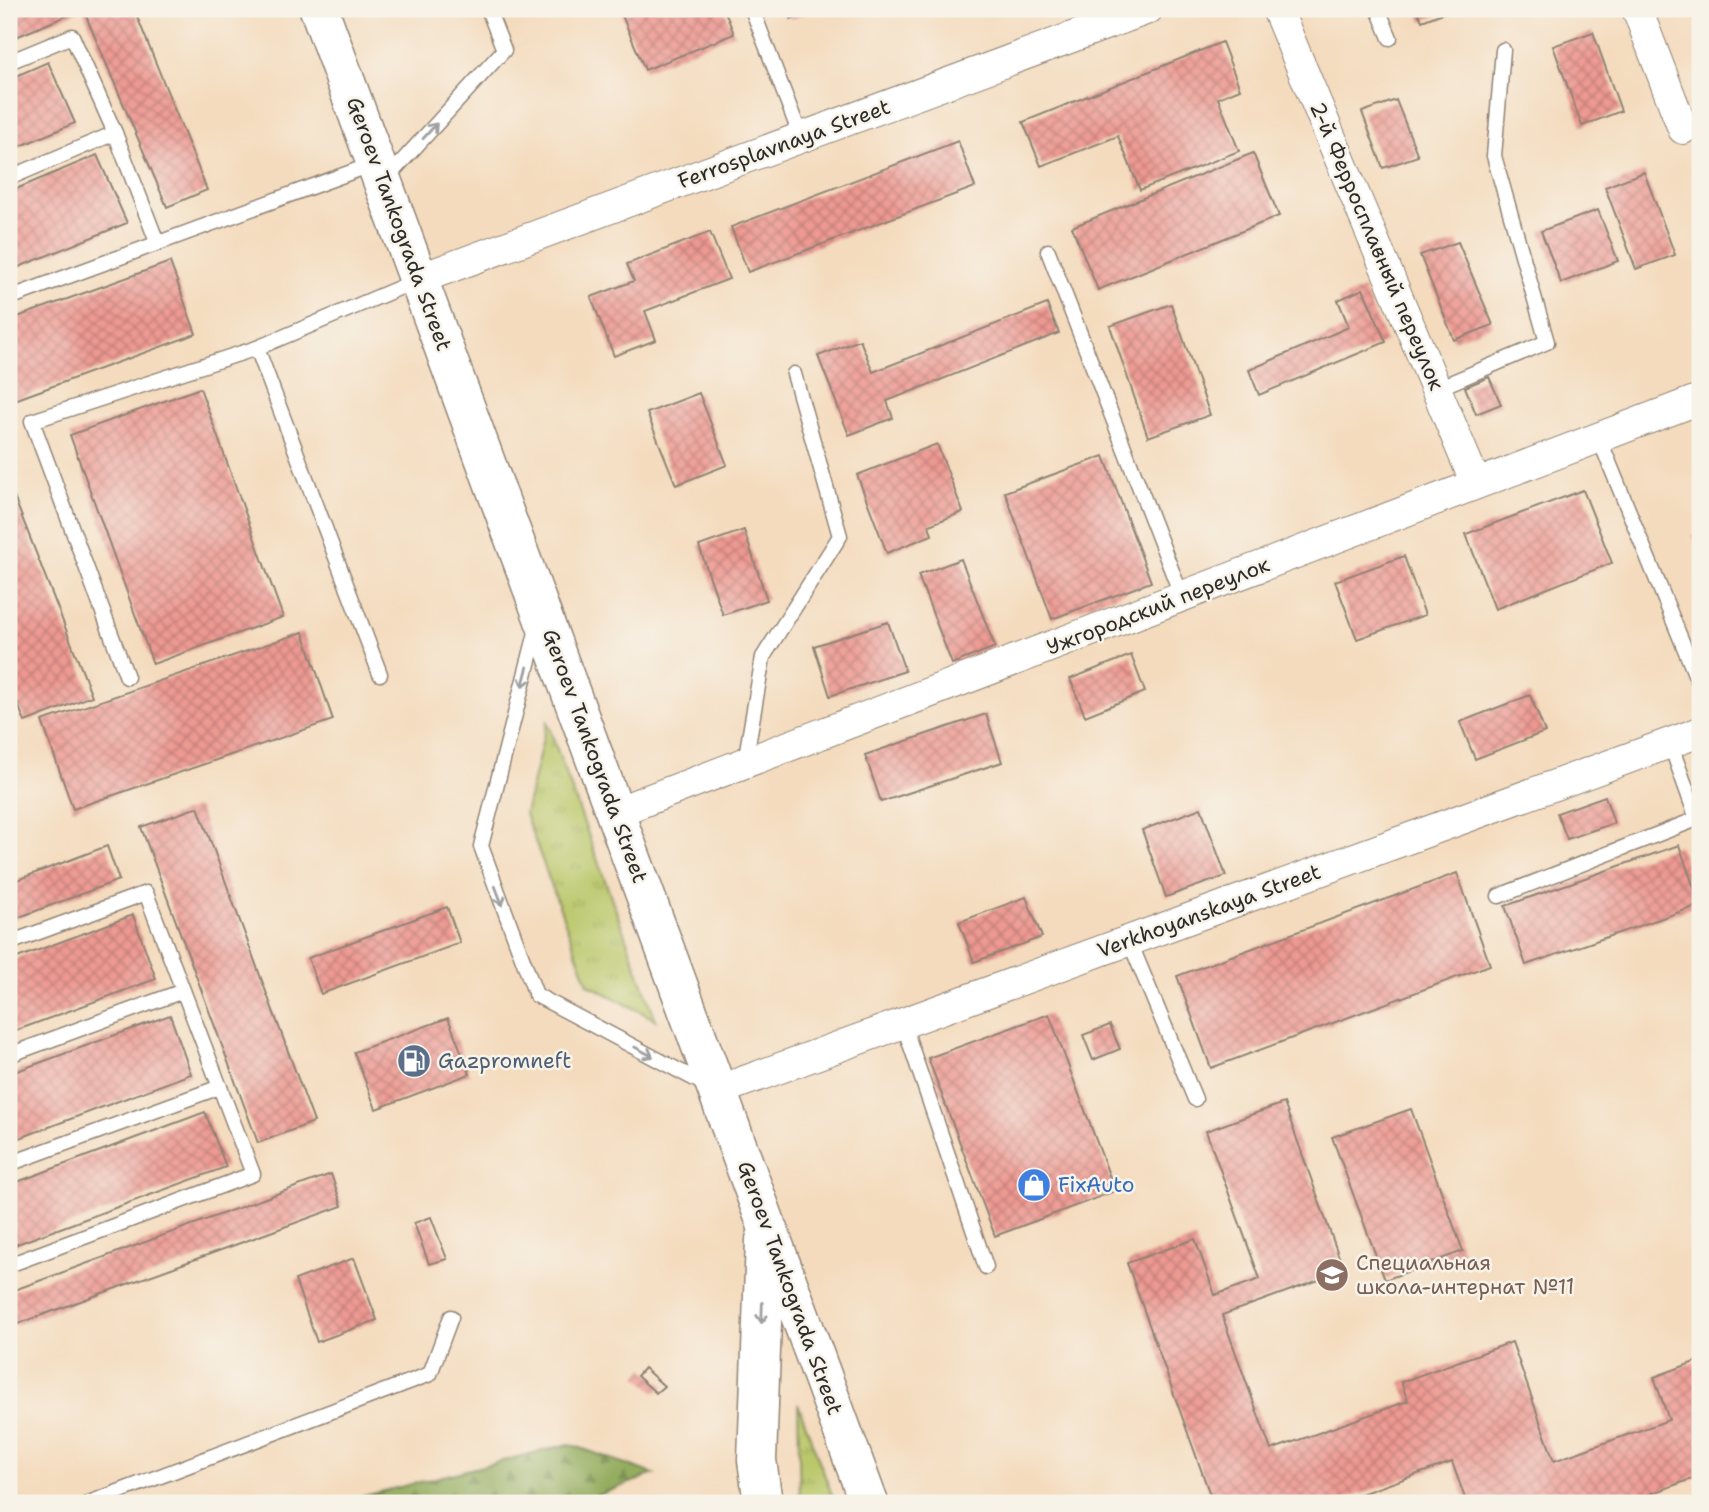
<svg xmlns="http://www.w3.org/2000/svg" width="1709" height="1512" font-family="'Shantell Sans',sans-serif">
  <style>
    .grass { fill: url(#grass-tufts); stroke: #72794a; stroke-width: 2 }
    .forest { fill: url(#forest-firs); stroke: #5f6c44; stroke-width: 2 }
    .building { fill: url(#building-cross-hatch) }
    .lines { fill: none; stroke-linecap: round; stroke-linejoin: round }
    .service-casing { stroke: #908374; stroke-width: 17 }
    .minor-casing { stroke: #908374; stroke-width: 32 }
    .secondary-casing { stroke: #908374; stroke-width: 41 }
    .service { stroke: #fff; stroke-width: 14 }
    .minor { stroke: #fff; stroke-width: 30 }
    .secondary { stroke: #fff; stroke-width: 38 }
    .oneway { stroke: #a0a0a0 }
    .labels { text-anchor: middle; dominant-baseline: central; stroke-width: 5; stroke-linejoin: round; paint-order: stroke }
    .street-label { font-size: 21px; fill: #2b2b2b; stroke: #f7f3e8 }
    .service-label { font-size: 21px; fill: #4e5e75; stroke: #f7f3e8; text-anchor: start }
    .shop-label { font-size: 21px; fill: #366cbe; stroke: #f7f3e8; text-anchor: start }
    .education-label { font-size: 21px; fill: #785e54; stroke: #f7f3e8; text-anchor: start }
  </style>
  <defs>
    <pattern id="grass-tufts" width="24" height="20" patternUnits="userSpaceOnUse" patternTransform="scale(1.75)"><rect width="24" height="20" fill="#bac769"/><path d="M3 7l-1-3M5 7V3M7 7l1-3M15 17l-1-3M17 17v-4M19 17l1-3" fill="none" stroke="#a0ab5b"/></pattern>
    <pattern id="forest-firs" width="22" height="20" patternUnits="userSpaceOnUse" patternTransform="scale(1.75)"><rect width="22" height="20" fill="#93ac5d"/><path d="M5 1l3.5 6h-7zM16 11l3.5 6h-7z" fill="#788c4d"/></pattern>
    <pattern id="building-cross-hatch" width="8" height="8" patternUnits="userSpaceOnUse" patternTransform="scale(1.75)"><rect width="8" height="8" fill="#ee9a93"/><path d="M0 0l8 8M0 8l8-8" fill="none" stroke="#c17e78"/></pattern>
  </defs>
  <rect width="100%" height="100%" fill="#f7f3e8"/>
  <filter id="ink" filterUnits="userSpaceOnUse"><feTurbulence type="fractalNoise" baseFrequency=".0143" numOctaves="2"/><feDisplacementMap in="SourceGraphic" scale="14" xChannelSelector="R" yChannelSelector="G"/><feConvolveMatrix kernelMatrix="1 2 1 2 8 2 1 2 1" color-interpolation-filters="sRGB"/></filter>
  <filter id="wash" filterUnits="userSpaceOnUse"><feTurbulence type="fractalNoise" baseFrequency=".00686" numOctaves="4" result="noise"/><feDisplacementMap in="SourceGraphic" scale="28" xChannelSelector="R" yChannelSelector="G"/><feGaussianBlur stdDeviation="1.57" result="paint"/><feColorMatrix in="noise" values="0 0 0 0 0 0 0 0 0 0 0 0 0 0 0 0 0 1.4 0 .05"/><feComposite in="paint" operator="in"/></filter>
  <g filter="url(#wash)">
    <rect width="100%" height="100%" fill="#f4dbbe"/>
    <g class="grass">
      <path d="M547,722L656,1020L588,984L525,814Z"/>
      <path d="M798,1404L835,1503H800Z"/>
    </g>
    <path class="forest" d="M569,1444L654,1474L577,1503H337Z"/>
    <g id="blocks">
      <g class="building">
        <path d="M9,9H83L9,40Z"/>
        <path d="M83,9H134L207,190L167,207Z"/>
        <path d="M632,9H724L734,34L645,70L621,13Z"/>
        <path d="M787,9H816L791,19Z"/>
        <path d="M1416,9H1453L1422,21Z"/>
        <path d="M1593,32L1621,111L1582,126L1553,46Z"/>
        <path d="M1222,42L1240,89L1218,98L1239,151L1140,190L1118,136L1041,166L1023,122Z"/>
        <path d="M48,62L75,123L9,151V79Z"/>
        <path d="M1396,100L1418,156L1383,168L1362,112Z"/>
        <path d="M958,141L975,187L748,272L731,227Z"/>
        <path d="M1253,153L1279,216L1098,290L1072,227Z"/>
        <path d="M97,155L127,223L9,271V192Z"/>
        <path d="M1644,172L1675,255L1636,269L1605,187Z"/>
        <path d="M1598,210L1618,261L1561,283L1541,231Z"/>
        <path d="M710,232L729,279L645,311L656,340L614,356L591,297L634,281L627,264Z"/>
        <path d="M1458,242L1493,325L1454,340L1420,255Z"/>
        <path d="M170,262L196,334L9,402V320Z"/>
        <path d="M1363,289L1386,342L1259,395L1249,370L1349,327L1338,300Z"/>
        <path d="M1047,304L1059,333L887,401L893,418L849,435L818,356L860,340L873,372Z"/>
        <path d="M1171,304L1210,415L1148,437L1110,326Z"/>
        <path d="M1489,377L1501,404L1476,414L1465,387Z"/>
        <path d="M200,388L283,617L153,664L70,435Z"/>
        <path d="M699,393L727,465L676,485L647,413Z"/>
        <path d="M937,444L963,512L929,525L932,535L887,553L857,475Z"/>
        <path d="M1104,456L1151,582L1052,619L1005,492Z"/>
        <path d="M9,484L92,696L25,722L9,682Z"/>
        <path d="M1583,490L1612,563L1495,609L1466,534Z"/>
        <path d="M744,530L767,600L723,615L699,546Z"/>
        <path d="M1700,534V555L1693,536Z"/>
        <path d="M1404,556L1425,615L1357,639L1335,581Z"/>
        <path d="M961,559L995,647L952,664L918,575Z"/>
        <path d="M888,622L905,671L830,696L814,646Z"/>
        <path d="M303,632L333,720L73,809L42,721Z"/>
        <path d="M1131,655L1145,692L1085,716L1070,679Z"/>
        <path d="M1530,695L1545,732L1475,759L1460,722Z"/>
        <path d="M986,714L1002,762L881,802L865,755Z"/>
        <path d="M1605,796L1614,823L1567,839L1557,813Z"/>
        <path d="M198,807L314,1122L258,1143L141,827Z"/>
        <path d="M1201,808L1226,876L1166,897L1142,830Z"/>
        <path d="M1679,845L1700,905L1526,965L1505,906Z"/>
        <path d="M107,846L119,880L9,921V883Z"/>
        <path d="M1457,873L1490,965L1211,1068L1177,976Z"/>
        <path d="M1026,897L1042,937L974,962L959,922Z"/>
        <path d="M447,907L460,943L321,994L308,958Z"/>
        <path d="M133,915L156,979L9,1033V961Z"/>
        <path d="M1049,1014L1115,1191L995,1236L928,1058Z"/>
        <path d="M170,1015L191,1074L9,1142V1074Z"/>
        <path d="M448,1018L470,1074L376,1109L354,1052Z"/>
        <path d="M1110,1025L1120,1049L1093,1060L1083,1035Z"/>
        <path d="M1284,1103L1344,1271L1222,1315L1271,1450L1408,1401L1401,1382L1512,1342L1554,1461L1669,1420L1654,1377L1700,1360V1476L1625,1503H1460L1466,1501L1452,1462L1335,1503H1213L1127,1263L1195,1239L1215,1295L1260,1279L1206,1131Z"/>
        <path d="M1411,1109L1463,1251L1385,1280L1332,1137Z"/>
        <path d="M205,1112L226,1167L9,1247V1185Z"/>
        <path d="M331,1174L342,1206L9,1327V1292Z"/>
        <path d="M431,1217L447,1259L429,1264L414,1223Z"/>
        <path d="M354,1258L377,1320L317,1342L295,1280Z"/>
        <path d="M644,1368L664,1386L656,1393L637,1376Z"/>
      </g>
    </g>
  </g>
  <g filter="url(#ink)">
    <use href="#blocks" fill-opacity="0" stroke="#908374" stroke-width="2"/>
    <g class="lines">
      <g class="service-casing">
        <g id="service">
          <path d="M752,9L801,137"/>
          <path d="M1378,9L1390,38"/>
          <path d="M9,62L72,36L115,133L157,242"/>
          <path d="M9,178L115,133"/>
          <path d="M385,180L504,50L488,9"/>
          <path d="M1048,251L1182,597"/>
          <path d="M9,298L376,163"/>
          <path d="M257,348L380,674"/>
          <path d="M1436,389L1547,342L1494,156L1503,50"/>
          <path d="M1599,438L1700,686"/>
          <path d="M537,629L481,846L536,995L706,1085"/>
          <path d="M127,677L32,421L257,348L418,280"/>
          <path d="M745,762L763,657L840,536L794,374"/>
          <path d="M1499,896L1697,819L1670,743"/>
          <path d="M1129,940L1195,1099"/>
          <path d="M9,943L146,893L253,1174L9,1265"/>
          <path d="M903,1023L986,1267"/>
          <path d="M9,1055L183,991"/>
          <path d="M9,1164L220,1087"/>
          <path d="M89,1503L430,1374L451,1317"/>
        </g>
      </g>
      <g class="minor-casing">
        <g id="minor">
          <path d="M1277,9L1476,484"/>
          <path d="M1637,9L1683,129"/>
          <path d="M419,279L1148,9"/>
          <path d="M616,812L1700,399"/>
          <path d="M717,1091L1700,732"/>
        </g>
      </g>
      <g class="secondary-casing">
        <g id="secondary">
          <path d="M319,9L869,1503"/>
          <path d="M763,1503L757,1460L765,1240"/>
        </g>
      </g>
      <use href="#service" class="service"/>
      <use href="#minor" class="minor"/>
      <use href="#secondary" class="secondary"/>
    </g>
    <defs><path id="oneway-shaft" d="M-6 0H5M1.5-3L5.5 0L1.5 3" fill="none" stroke-width="1.6" stroke-linecap="round" stroke-linejoin="round" transform="scale(1.75)"/></defs>
    <g class="oneway">
      <use href="#oneway-shaft" transform="translate(430 131) rotate(-48)"/>
      <use href="#oneway-shaft" transform="translate(525 677) rotate(105)"/>
      <use href="#oneway-shaft" transform="translate(499 896) rotate(69)"/>
      <use href="#oneway-shaft" transform="translate(644 1052) rotate(28)"/>
      <use href="#oneway-shaft" transform="translate(762 1313) rotate(92)"/>
    </g>
  </g>
  <defs>
    <g id="fuel-disc" transform="scale(1.75)"><circle r="9.5" fill="#5c6f8a" stroke="#f7f3e8"/><path d="M-5.5-6h7V0h2V4h1.3V-2.5L3-4.5l.8-.8L6-3V5H2.5V1h-1V6h-7ZM-4.2-4.7v3.2H.2V-4.7Z" fill="#fff"/></g>
    <g id="shop-disc" transform="scale(1.75)"><circle r="9.5" fill="#3f7fe0" stroke="#f7f3e8"/><path d="M-5-2.5h2.3a2.7 3.5 0 0 1 5.4 0H5L5.5 6h-11ZM-1.5-2.5h3a1.5 2.3 0 0 0-3 0Z" fill="#fff"/></g>
    <g id="school-disc" transform="scale(1.75)"><circle r="9.5" fill="#8d6e63" stroke="#f7f3e8"/><path d="M0-5L7-2L0 1L-7-2ZM-4 1L0 2.5L4 1V4Q0 6-4 4Z" fill="#fff"/></g>
  </defs>
  <g fill-rule="evenodd">
    <use href="#fuel-disc" x="414" y="1061"/>
    <use href="#shop-disc" x="1034" y="1185"/>
    <use href="#school-disc" x="1332" y="1275"/>
  </g>
  <g class="labels">
    <g class="street-label">
      <text transform="translate(784 144) rotate(-20)">Ferrosplavnaya Street</text>
      <text transform="translate(399 224) rotate(70)">Geroev Tankograda Street</text>
      <text transform="translate(1377 246) rotate(67)">2-й Ферросплавный переулок</text>
      <text transform="translate(1158 606) rotate(-21)">Ужгородский переулок</text>
      <text transform="translate(595 756) rotate(70)">Geroev Tankograda Street</text>
      <text transform="translate(1209 911) rotate(-20)">Verkhoyanskaya Street</text>
      <text transform="translate(790 1288) rotate(70)">Geroev Tankograda Street</text>
    </g>
    <g class="service-label">
      <text x="438" y="1061">Gazpromneft</text>
    </g>
    <g class="shop-label">
      <text x="1058" y="1185">FixAuto</text>
    </g>
    <g class="education-label">
      <text x="1356" y="1263">Специальная<tspan x="1356" dy="24">школа-интернат №11</tspan></text>
    </g>
  </g>
  <rect width="1709" height="1512" fill="none" stroke="#f7f3e8" stroke-width="35"/>
</svg>
